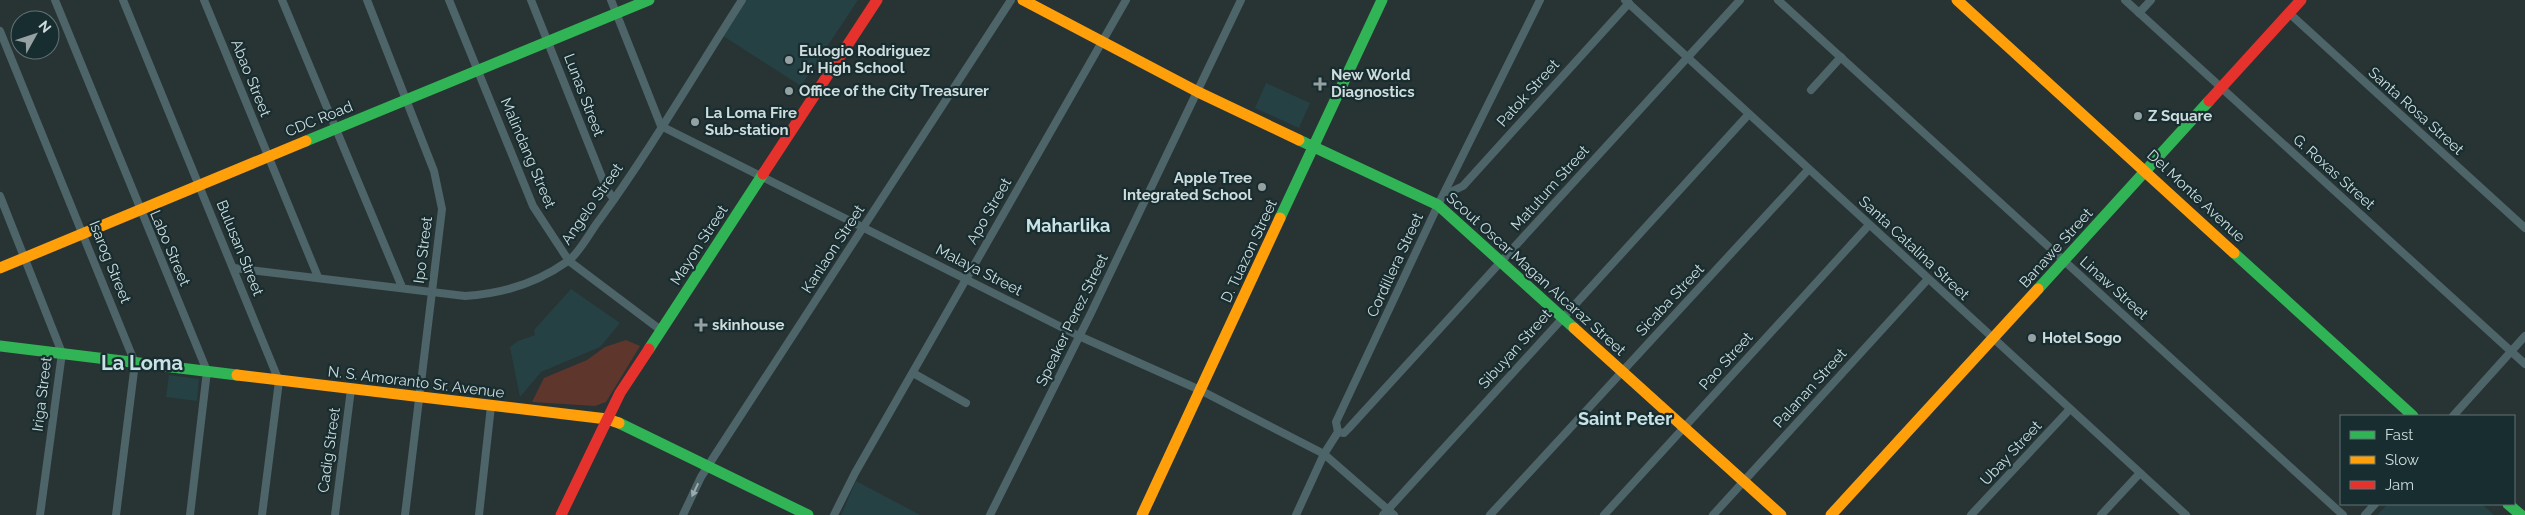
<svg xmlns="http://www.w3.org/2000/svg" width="2525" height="515" font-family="Raleway,sans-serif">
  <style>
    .built { fill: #254144 }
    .green { fill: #5f362c }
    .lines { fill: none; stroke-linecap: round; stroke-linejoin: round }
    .street { stroke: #4d6468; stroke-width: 8 }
    .fast { stroke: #30b455; stroke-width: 11 }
    .slow { stroke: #ff9f0a; stroke-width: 11 }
    .jam { stroke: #e5322d; stroke-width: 11 }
    .oneway { fill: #9bacae }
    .poi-dot { fill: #95a1a2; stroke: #182d30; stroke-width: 2 }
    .labels { text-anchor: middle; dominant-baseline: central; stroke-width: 4.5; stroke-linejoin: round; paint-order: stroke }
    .poi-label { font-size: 15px; font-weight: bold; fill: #cfdcdd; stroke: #182d30; text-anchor: start }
    .street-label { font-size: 15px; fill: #cfdcdd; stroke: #182d30 }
    .quarter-label { font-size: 18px; font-weight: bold; fill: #c9e2e6; stroke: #182d30 }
    .district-label { font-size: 20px; font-weight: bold; fill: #c9e2e6; stroke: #182d30 }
  </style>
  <rect width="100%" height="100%" fill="#283334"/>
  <g class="built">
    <path d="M744,0H858L801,86L720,34Z"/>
    <path d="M1266,83L1310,103L1299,128L1255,108Z"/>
    <path d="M571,289L620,323L600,347L541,372L520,397L510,347L518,341L535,335L534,330Z"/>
    <path d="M169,375L199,379L197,401L166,397Z"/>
    <path d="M856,481L907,508L920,515H841Z"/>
    <path d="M2388,504H2482L2494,515H2377Z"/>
  </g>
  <path class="green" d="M626,340L640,346L606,402L595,406L532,402L544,378L587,360L605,347Z"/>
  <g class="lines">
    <g class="street">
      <path d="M55,0L207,371L190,515"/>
      <path d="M123,0L279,381L262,515"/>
      <path d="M204,0L318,277"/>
      <path d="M282,0L402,287"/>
      <path d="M367,0L434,171L442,209L405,515"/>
      <path d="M449,0L533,206L569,261L662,331"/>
      <path d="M531,0L607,190L614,199"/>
      <path d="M611,0L661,126L1079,336L1200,390L1324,454L1394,515"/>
      <path d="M1625,0L2186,515"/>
      <path d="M1778,0L2343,515"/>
      <path d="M2125,0L2525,364"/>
      <path d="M2139,13L2151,0"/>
      <path d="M2289,13L2525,228"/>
      <path d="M0,31L135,363L116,515"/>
      <path d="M1811,90L1841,57"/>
      <path d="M1444,195L1463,186L1629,3"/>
      <path d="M0,196L62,353L40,515"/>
      <path d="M234,268L465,296C502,294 537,283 568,261C579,254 591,230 600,219C651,149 695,73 742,0"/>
      <path d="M913,373L966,403"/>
      <path d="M2453,416L2525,336"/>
      <path d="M1338,432L1344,433L1348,429L1740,0"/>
      <path d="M335,515L351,389"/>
      <path d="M479,515L491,406"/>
      <path d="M683,515L701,477L715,455L1011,0"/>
      <path d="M834,515L855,473L1126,0"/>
      <path d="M990,515L1091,313L1241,0"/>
      <path d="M1296,515L1324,454L1338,432L1336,422L1438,205L1540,0"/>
      <path d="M1383,515L1748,115"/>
      <path d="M1490,515L1808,170"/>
      <path d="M1604,515L1869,225"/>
      <path d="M1713,515L1928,279"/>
      <path d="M1971,515L2070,409"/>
      <path d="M2101,515L2140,473"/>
      <path d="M2365,515L2375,504"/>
    </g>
    <g class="fast">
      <path d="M1299,140L1438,205L1574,328"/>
      <path d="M306,141L649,0"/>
      <path d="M1280,218L1382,0"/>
      <path d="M2234,253L2413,416"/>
      <path d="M2038,289L2209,101"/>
      <path d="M0,346L237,375"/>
      <path d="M649,349L763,174"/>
      <path d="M619,423L808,515"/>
      <path d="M2508,504L2521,515"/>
    </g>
    <g class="slow">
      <path d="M1023,0L1198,92L1299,140"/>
      <path d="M1957,0L2234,253"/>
      <path d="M0,268L306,141"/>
      <path d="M1574,328L1781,515"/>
      <path d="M237,375L607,419L619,423"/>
      <path d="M1142,515L1280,218"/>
      <path d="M1831,515L2038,289"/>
    </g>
    <g class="jam">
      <path d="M2209,101L2301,0"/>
      <path d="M763,174L877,0"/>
      <path d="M561,515L620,393L649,349"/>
    </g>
  </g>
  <defs><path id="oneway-solid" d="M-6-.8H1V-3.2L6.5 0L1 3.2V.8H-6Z" transform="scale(1.25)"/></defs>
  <use class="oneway" href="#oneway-solid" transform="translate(695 490) rotate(115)"/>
  <g class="poi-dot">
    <circle cx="789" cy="60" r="5"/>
    <path d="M1317.5 76.5h5v5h5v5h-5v5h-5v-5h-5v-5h5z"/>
    <circle cx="789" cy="91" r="5"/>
    <circle cx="2138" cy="116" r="5"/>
    <circle cx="695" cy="122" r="5"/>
    <circle cx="1262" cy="187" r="5"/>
    <path d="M698.5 317.5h5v5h5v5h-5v5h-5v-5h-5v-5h5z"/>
    <circle cx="2032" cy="338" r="5"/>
  </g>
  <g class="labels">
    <g class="poi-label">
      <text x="799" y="51">Eulogio Rodriguez<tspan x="799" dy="17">Jr. High School</tspan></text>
      <text x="1331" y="75">New World<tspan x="1331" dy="17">Diagnostics</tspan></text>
      <text x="799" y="91">Office of the City Treasurer</text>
      <text x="705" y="113">La Loma Fire<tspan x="705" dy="17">Sub-station</tspan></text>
      <text x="2148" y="116">Z Square</text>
      <text x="1252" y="178" text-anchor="end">Apple Tree<tspan x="1252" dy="17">Integrated School</tspan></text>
      <text x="712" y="325">skinhouse</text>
      <text x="2042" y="338">Hotel Sogo</text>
    </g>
    <g class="street-label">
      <text transform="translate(251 78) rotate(68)">Abao Street</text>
      <text transform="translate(1528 93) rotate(-48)">Patok Street</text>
      <text transform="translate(584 95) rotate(69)">Lunas Street</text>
      <text transform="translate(2416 111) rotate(42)">Santa Rosa Street</text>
      <text transform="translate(319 119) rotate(-22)">CDC Road</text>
      <text transform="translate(528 153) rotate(67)">Malindang Street</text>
      <text transform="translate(2334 172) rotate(42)">G. Roxas Street</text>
      <text transform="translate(1550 188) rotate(-48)">Matutum Street</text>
      <text transform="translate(2196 196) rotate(43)">Del Monte Avenue</text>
      <text transform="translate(592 204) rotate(-55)">Angelo Street</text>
      <text transform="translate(989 211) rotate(-60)">Apo Street</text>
      <text transform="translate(699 245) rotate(-57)">Mayon Street</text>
      <text transform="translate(170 248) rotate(67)">Labo Street</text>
      <text transform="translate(240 248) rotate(68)">Bulusan Street</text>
      <text transform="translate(1914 248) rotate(43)">Santa Catalina Street</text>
      <text transform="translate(2056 248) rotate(-48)">Banawe Street</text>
      <text transform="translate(833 249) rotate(-57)">Kanlaon Street</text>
      <text transform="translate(423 250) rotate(-83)">Ipo Street</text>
      <text transform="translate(1249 251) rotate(-65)">D. Tuazon Street</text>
      <text transform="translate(110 262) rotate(68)">Isarog Street</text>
      <text transform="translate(1395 265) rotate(-65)">Cordillera Street</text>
      <text transform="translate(979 270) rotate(27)">Malaya Street</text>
      <text transform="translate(1536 274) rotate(42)">Scout Oscar Magan Alcaraz Street</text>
      <text transform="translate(2114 288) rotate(42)">Linaw Street</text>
      <text transform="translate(1670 300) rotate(-47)">Sicaba Street</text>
      <text transform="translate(1072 320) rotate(-64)">Speaker Perez Street</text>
      <text transform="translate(1515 349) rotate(-48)">Sibuyan Street</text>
      <text transform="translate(1726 361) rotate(-48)">Pao Street</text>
      <text transform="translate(416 382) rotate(7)">N. S. Amoranto Sr. Avenue</text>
      <text transform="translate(1810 388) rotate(-48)">Palanan Street</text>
      <text transform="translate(42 394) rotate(-83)">Iriga Street</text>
      <text transform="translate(329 450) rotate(-82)">Cadig Street</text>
      <text transform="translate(2011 453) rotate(-47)">Ubay Street</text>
    </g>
    <g class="quarter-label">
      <text x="1068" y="225">Maharlika</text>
      <text x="1625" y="418">Saint Peter</text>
    </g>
    <g class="district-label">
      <text x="142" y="363">La Loma</text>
    </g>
  </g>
  <rect x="2340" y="415" width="175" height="90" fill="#182d30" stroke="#617375"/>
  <rect x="2350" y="431" width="25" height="8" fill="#30b455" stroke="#617375"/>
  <text x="2385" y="440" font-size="15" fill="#cfdcdd">Fast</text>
  <rect x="2350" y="456" width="25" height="8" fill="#ff9f0a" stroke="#617375"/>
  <text x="2385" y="465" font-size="15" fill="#cfdcdd">Slow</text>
  <rect x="2350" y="481" width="25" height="8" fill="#e5322d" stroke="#617375"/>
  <text x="2385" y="490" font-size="15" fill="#cfdcdd">Jam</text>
  <g transform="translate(35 35) rotate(50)"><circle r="24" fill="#182d30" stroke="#617375"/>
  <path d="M0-4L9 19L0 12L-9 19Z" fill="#95a1a2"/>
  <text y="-8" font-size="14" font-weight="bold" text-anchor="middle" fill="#cfdcdd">N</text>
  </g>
</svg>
